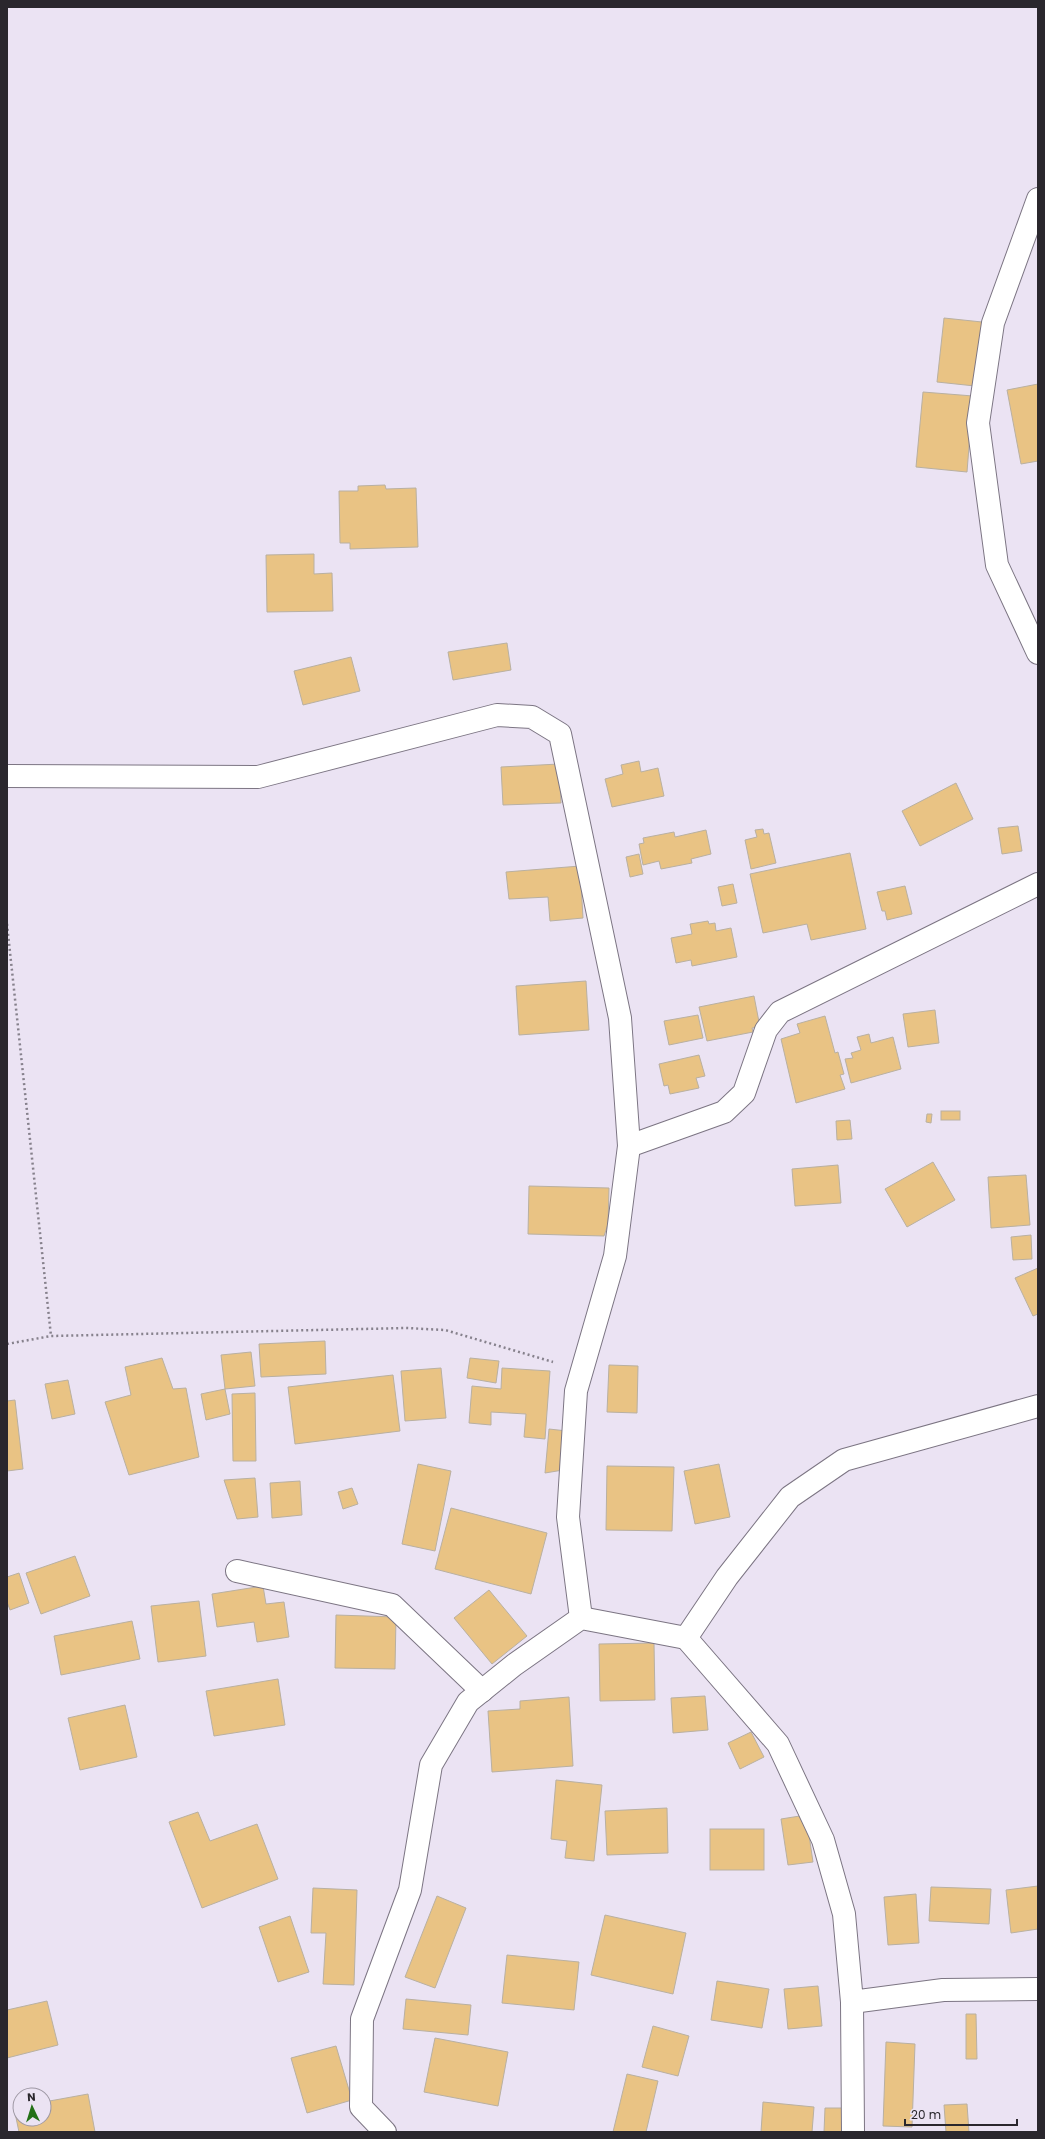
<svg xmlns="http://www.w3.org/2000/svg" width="1045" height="2139" font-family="Poppins,sans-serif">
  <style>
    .building { fill: #e9c384; stroke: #b9b0a1 }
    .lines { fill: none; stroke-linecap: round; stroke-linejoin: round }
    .minor-casing { stroke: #7c7583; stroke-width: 24 }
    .path { stroke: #86818c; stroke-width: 2.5; stroke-dasharray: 2 3; stroke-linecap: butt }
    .minor { stroke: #fff; stroke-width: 22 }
  </style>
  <rect width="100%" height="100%" fill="#ebe3f3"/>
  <g class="building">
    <path d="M944,318L982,322L975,386L937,382Z"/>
    <path d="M1038,384V461L1021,464L1007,390Z"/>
    <path d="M923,392L973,396L967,472L916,467Z"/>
    <path d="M385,485L386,489L416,488L418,547L350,549V543H340L339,491H358V486Z"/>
    <path d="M314,554V574L332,573L333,611L267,612L266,555Z"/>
    <path d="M507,643L511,670L453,680L448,652Z"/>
    <path d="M351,657L360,691L303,705L294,671Z"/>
    <path d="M639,761L641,772L658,768L664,796L612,807L605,779L623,774L621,765Z"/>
    <path d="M559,764L561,803L503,805L501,767Z"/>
    <path d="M956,783L973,819L920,846L902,811Z"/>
    <path d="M1018,826L1022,851L1002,854L998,828Z"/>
    <path d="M763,829L764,834L769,833L776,863L751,869L745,840L757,837L755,830Z"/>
    <path d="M706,830L711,854L691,859L692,863L661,869L659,861L643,865L639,844L644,843L643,838L674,832L675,837Z"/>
    <path d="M850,853L866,929L811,940L807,924L763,933L750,874Z"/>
    <path d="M639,854L643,874L630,877L626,857Z"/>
    <path d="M580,866L583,918L550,921L548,897L509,899L506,872Z"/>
    <path d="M733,884L737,903L722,906L718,887Z"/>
    <path d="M905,886L912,914L887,920L885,911H882L877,892Z"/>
    <path d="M708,921L709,924L715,923L716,931L731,928L737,957L692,966L691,960L676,963L671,938L692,934L690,924Z"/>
    <path d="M586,981L589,1030L519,1035L516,986Z"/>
    <path d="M754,996L760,1027L752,1028L753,1032L707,1041L699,1007Z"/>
    <path d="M935,1010L939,1043L908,1047L903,1014Z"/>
    <path d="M698,1015L703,1038L669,1045L664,1021Z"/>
    <path d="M825,1016L835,1053L838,1052L844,1074L840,1075L845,1089L796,1103L781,1039L800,1033L797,1024Z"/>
    <path d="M869,1034L871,1043L893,1037L901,1069L851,1083L845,1059L853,1058L851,1053L861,1050L857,1037Z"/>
    <path d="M699,1055L705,1076L696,1078L699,1088L670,1094L668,1085L664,1086L659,1064Z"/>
    <rect x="941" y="1111" width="19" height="9"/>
    <path d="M927,1114H932L931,1123L926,1122Z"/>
    <path d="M850,1120L852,1139L837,1140L836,1121Z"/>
    <path d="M933,1162L955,1200L907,1227L885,1189Z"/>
    <path d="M838,1165L841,1203L795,1206L792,1169Z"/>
    <path d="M1026,1175L1030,1225L991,1228L988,1177Z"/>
    <path d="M529,1186L609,1188L608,1224L604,1236L528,1234Z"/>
    <path d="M1031,1235L1032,1259L1013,1260L1011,1237Z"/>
    <path d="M1038,1268V1314L1033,1316L1015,1278Z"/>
    <path d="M325,1341L326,1374L261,1377L259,1344Z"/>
    <path d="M251,1352L255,1386L225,1389L221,1355Z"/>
    <path d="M162,1358L173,1389L186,1388L199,1457L129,1475L105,1402L131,1395L125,1367Z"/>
    <path d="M470,1358L499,1361L496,1383L467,1378Z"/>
    <path d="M609,1365L638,1366L637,1413L607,1412Z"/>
    <path d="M441,1368L446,1418L405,1421L401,1371Z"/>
    <path d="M502,1368L550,1371L545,1439L524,1437L526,1414L491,1412V1425L469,1423L472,1386L501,1389Z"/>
    <path d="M393,1375L400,1431L295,1444L288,1387Z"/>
    <path d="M68,1380L75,1414L52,1419L45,1384Z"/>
    <path d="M225,1389L230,1414L206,1420L201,1394Z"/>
    <path d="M255,1393L256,1461H233L232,1394Z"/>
    <path d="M15,1400L23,1469L7,1471V1401Z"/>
    <path d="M549,1429L567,1431L563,1470L545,1473Z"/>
    <path d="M418,1464L451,1471L435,1551L402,1544Z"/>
    <path d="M719,1464L730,1517L695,1524L684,1471Z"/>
    <path d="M607,1466L674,1467L672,1531L606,1530Z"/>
    <path d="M255,1478L258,1517L237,1519L224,1480Z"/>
    <path d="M300,1481L302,1515L272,1518L270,1483Z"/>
    <path d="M352,1488L358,1504L343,1509L338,1492Z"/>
    <path d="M451,1508L547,1533L531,1594L435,1569Z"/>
    <path d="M75,1556L90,1596L41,1614L26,1573Z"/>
    <path d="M19,1573L29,1603L10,1610L7,1602V1577Z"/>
    <path d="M263,1586L266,1604L284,1602L289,1637L257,1642L254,1622L217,1627L212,1594Z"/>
    <path d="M489,1590L527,1636L492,1664L454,1618Z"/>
    <path d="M199,1601L206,1656L158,1662L151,1606Z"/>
    <path d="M336,1615L396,1617L395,1669L335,1668Z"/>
    <path d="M132,1621L140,1659L61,1675L54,1636Z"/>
    <path d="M654,1643L655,1700L600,1701L599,1644Z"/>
    <path d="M278,1679L285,1725L214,1736L206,1691Z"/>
    <path d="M705,1696L708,1730L673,1733L671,1698Z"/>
    <path d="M569,1697L573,1766L492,1772L488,1711L520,1709V1701Z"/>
    <path d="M125,1705L137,1757L80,1770L68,1718Z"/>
    <path d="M751,1732L764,1757L740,1769L728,1743Z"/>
    <path d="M556,1780L602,1785L594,1861L565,1858L567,1841L551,1839Z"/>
    <path d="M667,1808L668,1853L607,1855L605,1811Z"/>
    <path d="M198,1812L210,1841L257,1824L278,1879L202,1908L169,1822Z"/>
    <path d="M806,1815L813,1862L788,1865L781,1819Z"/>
    <rect x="710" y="1829" width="54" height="41"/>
    <path d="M1038,1886V1929L1011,1933L1006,1890Z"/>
    <path d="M931,1887L991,1889L989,1924L929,1921Z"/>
    <path d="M313,1888L357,1890L354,1985L323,1984L326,1933H311Z"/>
    <path d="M916,1894L919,1943L888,1945L884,1897Z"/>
    <path d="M437,1896L466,1908L435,1988L405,1977Z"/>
    <path d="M605,1915L686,1933L673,1994L591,1975Z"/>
    <path d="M290,1916L309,1972L278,1982L259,1927Z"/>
    <path d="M507,1955L579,1962L574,2010L502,2003Z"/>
    <path d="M717,1981L769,1989L762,2028L711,2020Z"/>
    <path d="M818,1986L822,2026L788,2029L784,1989Z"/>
    <path d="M406,1999L471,2005L468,2035L403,2029Z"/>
    <path d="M47,2001L58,2045L7,2058V2010Z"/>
    <path d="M966,2014H976L977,2059H966Z"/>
    <path d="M653,2026L689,2036L678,2076L642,2067Z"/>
    <path d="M435,2038L508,2052L498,2106L424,2092Z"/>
    <path d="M886,2042L915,2044L912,2127L883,2126Z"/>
    <path d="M336,2046L352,2100L307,2113L291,2058Z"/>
    <path d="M627,2074L658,2081L646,2132H613Z"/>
    <path d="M88,2094L95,2132H19L14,2108L20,2107V2119H44V2102Z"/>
    <path d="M763,2102L814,2107L812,2132H761Z"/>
    <path d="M967,2104L969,2132H946L944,2105Z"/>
    <path d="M825,2108H850V2132H824Z"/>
  </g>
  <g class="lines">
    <g class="minor-casing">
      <g id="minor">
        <path d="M1038,199L993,323L978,423L997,565L1038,653"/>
        <path d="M7,776L258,777L497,715L532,717L560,734L620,1018L629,1146L615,1256L576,1391L568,1517L581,1618"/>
        <path d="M629,1146L724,1112L744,1093L766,1030L780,1012L1038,884"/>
        <path d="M1038,1406L844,1460L790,1497L727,1577L686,1638L778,1744L823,1840L844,1914L852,2002L943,1990L1038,1989"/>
        <path d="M237,1571L392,1605L482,1691"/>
        <path d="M852,2002L853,2132"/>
        <path d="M385,2132L361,2107L362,2019L410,1890L431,1765L468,1702L514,1665L581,1618L686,1638"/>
      </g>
    </g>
    <g class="path">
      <path d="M7,924L51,1336"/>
      <path d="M7,1344L51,1336L406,1328L445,1330L553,1362"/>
    </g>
    <use href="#minor" class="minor"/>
  </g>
  <rect width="1045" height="2139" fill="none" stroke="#2a272d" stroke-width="16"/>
  <g transform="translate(32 2107) rotate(356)"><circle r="19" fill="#ebe3f3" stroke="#9e98a4"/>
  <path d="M0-3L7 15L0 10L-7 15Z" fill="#237117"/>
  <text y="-6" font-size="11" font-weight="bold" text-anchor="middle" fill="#2a272d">N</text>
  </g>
  <path d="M905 2119v6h112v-6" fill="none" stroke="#2a272d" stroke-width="2"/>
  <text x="911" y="2119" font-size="12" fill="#2a272d" stroke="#ebe3f3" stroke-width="3" paint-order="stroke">20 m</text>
</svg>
